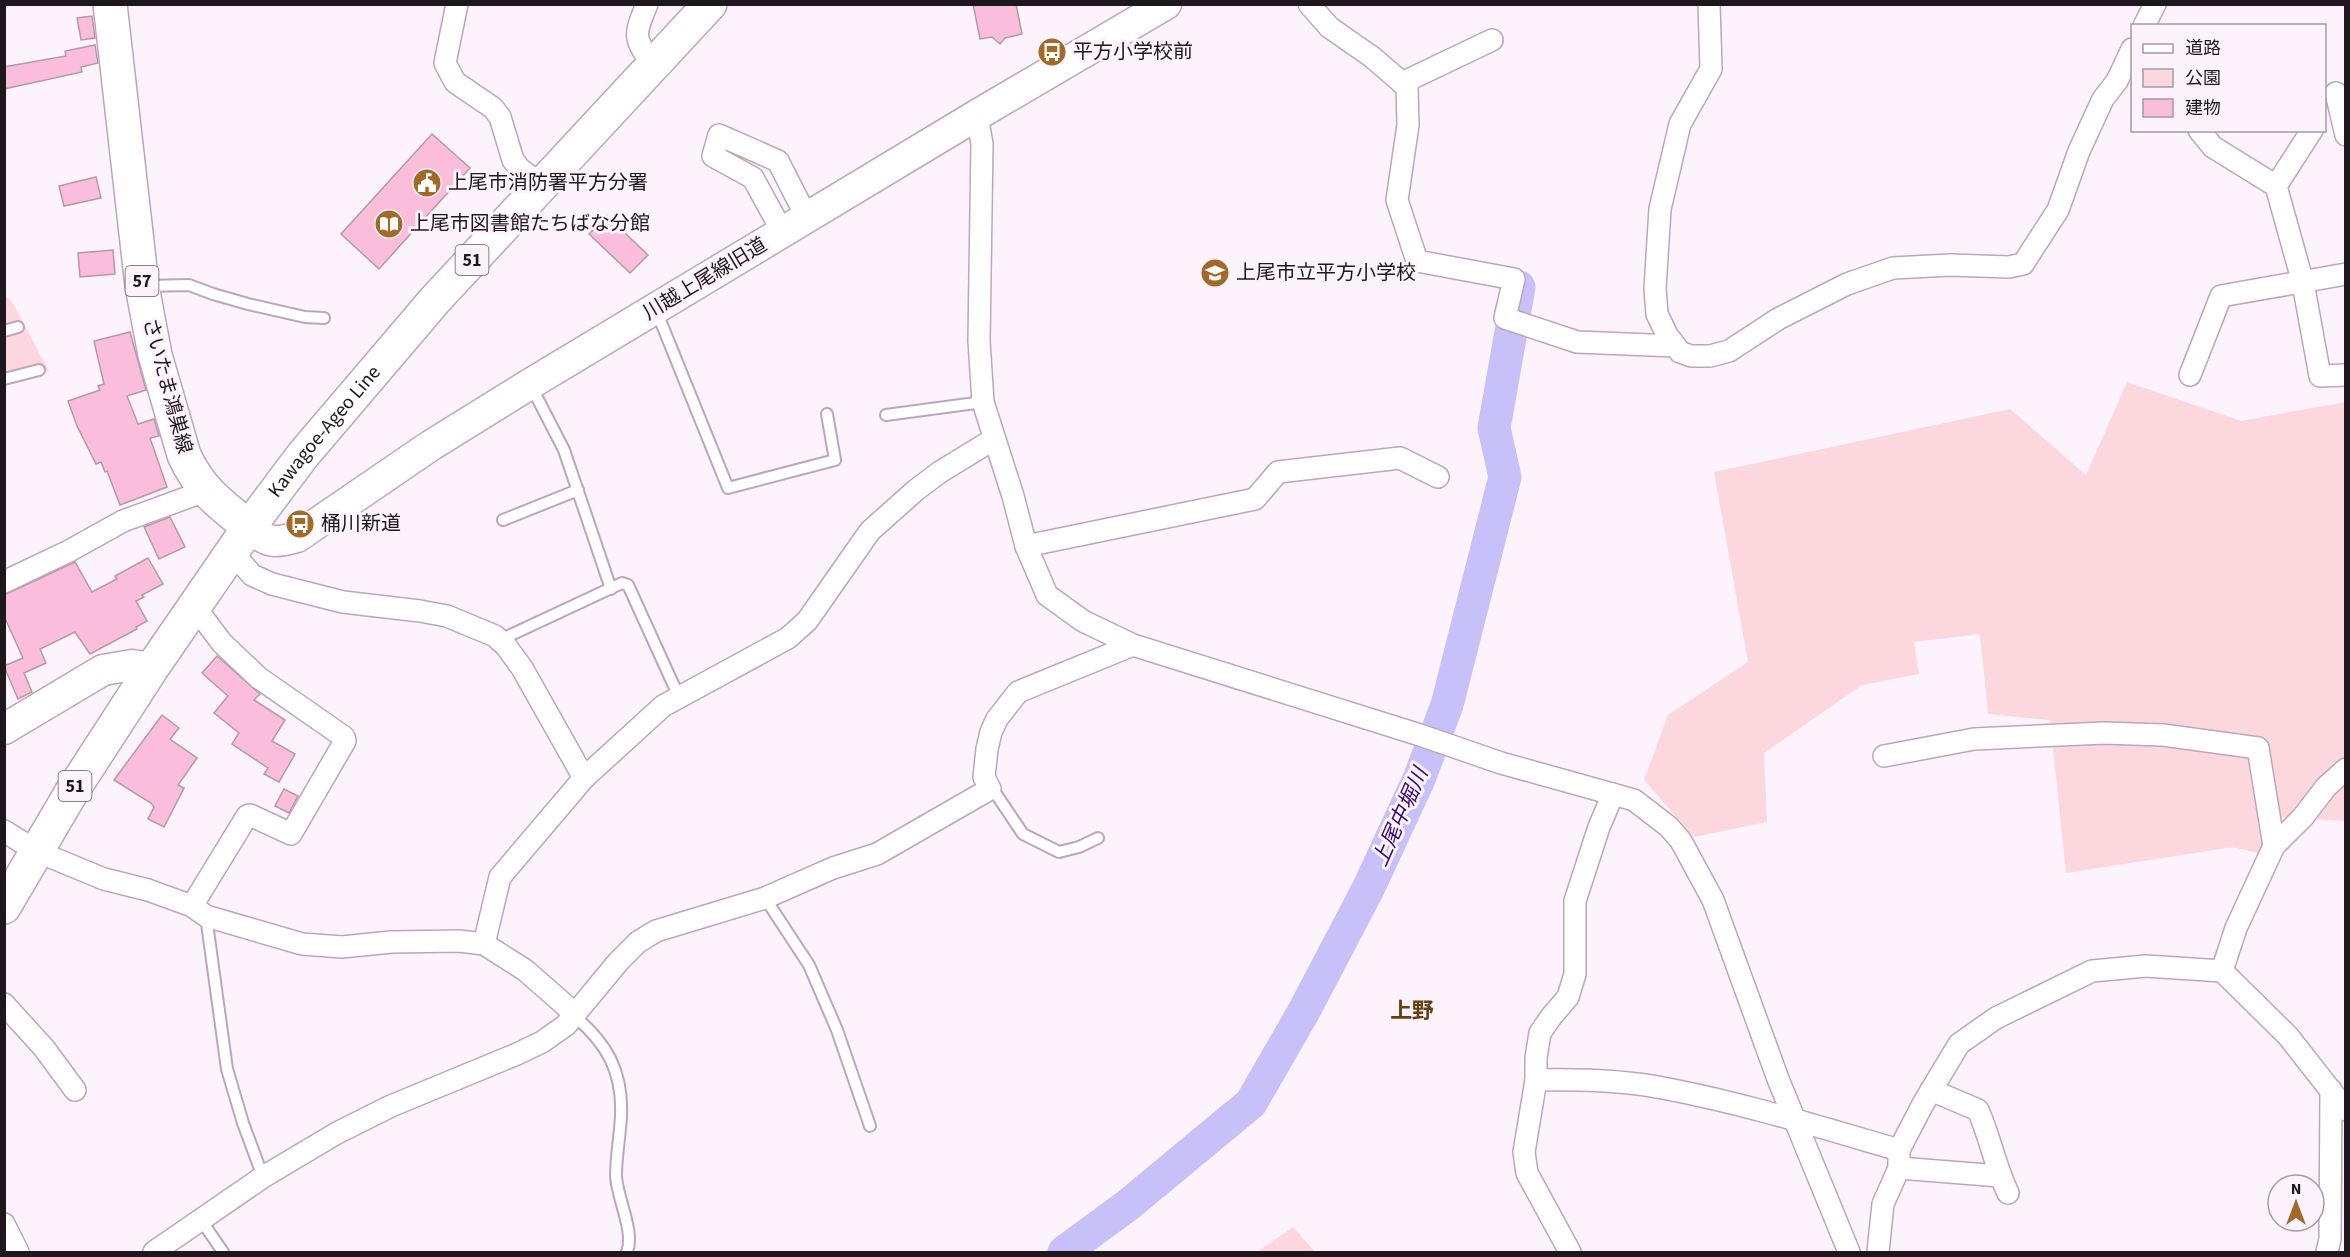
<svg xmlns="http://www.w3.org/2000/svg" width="2350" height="1257" font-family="'Source Sans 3','Noto Sans JP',sans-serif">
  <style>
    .green { fill: #fcd7dd }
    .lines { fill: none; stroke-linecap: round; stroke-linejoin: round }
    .river { stroke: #c8c0f8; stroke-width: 33 }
    .building { fill: #fabeda; stroke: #b699a6; stroke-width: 1.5 }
    .lane-casing { stroke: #bda6ba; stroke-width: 14 }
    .street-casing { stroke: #bda6ba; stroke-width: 24 }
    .secondary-casing { stroke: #bda6ba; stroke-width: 33 }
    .primary-casing { stroke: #bda6ba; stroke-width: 36 }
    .lane { stroke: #fff; stroke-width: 10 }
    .street { stroke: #fff; stroke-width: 21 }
    .secondary { stroke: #fff; stroke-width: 30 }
    .primary { stroke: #fff; stroke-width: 33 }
    .labels { text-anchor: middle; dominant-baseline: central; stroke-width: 6; stroke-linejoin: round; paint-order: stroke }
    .shield { fill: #fdf3fc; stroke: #625961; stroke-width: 1.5 }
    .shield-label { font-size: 18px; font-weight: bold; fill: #1f171e }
    .poi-label { font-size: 20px; fill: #1f171e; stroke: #fdf3fc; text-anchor: start }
    .street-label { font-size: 20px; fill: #1f171e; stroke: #fdf3fc }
    .water-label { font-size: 21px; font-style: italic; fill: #320673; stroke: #fdf3fc }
    .quarter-label { font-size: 22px; font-weight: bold; fill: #674011; stroke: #fdf3fc }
  </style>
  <rect width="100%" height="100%" fill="#fdf3fc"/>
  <g class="green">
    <path d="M4,293L14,305L49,371L5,384Z"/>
    <path d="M2127,382L2241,421L2345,402V821L2282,817L2261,854L2233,847L2066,873L2050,720L1988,714L1980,634L1914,642L1919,674L1862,685L1764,753L1767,822L1694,837L1644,780L1668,715L1748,662L1714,472L2010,409L2086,475Z"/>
    <path d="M1293,1227L1315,1252H1257Z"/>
  </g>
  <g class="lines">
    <path class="river" d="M1064,1252L1128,1205L1251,1103L1304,1011L1368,889L1419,779L1447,705L1505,477L1494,428L1519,287"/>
  </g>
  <g class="building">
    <path d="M973,4H1016L1022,34L1005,38L1000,44L992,37L980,39Z"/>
    <path d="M92,16L95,38L81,40L77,18Z"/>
    <path d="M95,45L98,63L81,67L82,72L4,89V67L66,56L65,51Z"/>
    <path d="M432,134L470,168L379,269L341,234Z"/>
    <path d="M96,177L101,198L64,206L59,186Z"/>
    <path d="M607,216L648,255L630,273L589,234Z"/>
    <path d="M113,250L115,274L80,277L78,253Z"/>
    <path d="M130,332L146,390L127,396L138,424L154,419L159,436L150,438L167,487L120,505L107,471L105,472L101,462L96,464L77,426L68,401L100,390L98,386L104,384L94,341Z"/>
    <path d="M170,517L185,547L159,559L144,527Z"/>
    <path d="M148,558L163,584L142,595L144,597L136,601L147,621L136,627L137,629L90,654L75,632L40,649L46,663L24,673L32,692L18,699L4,666L23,658L4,616V595L75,562L92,592L117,579L115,576Z"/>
    <path d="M217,656L260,694L254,700L285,720L272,741L295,754L279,782L264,774L268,768L232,744L239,733L214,713L228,696L202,673Z"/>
    <path d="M162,715L179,728L170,739L197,758L178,785L184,788L164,827L148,819L154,807L151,803L114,780Z"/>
    <path d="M284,789L298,796L289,813L275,806Z"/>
  </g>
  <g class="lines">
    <g class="lane-casing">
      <g id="lane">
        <path d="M145,286L189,285L213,294L248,304L305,317L324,318"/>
        <path d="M656,310L728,488L835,460L827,414"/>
        <path d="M4,331L18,327"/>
        <path d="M4,379L39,370"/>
        <path d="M530,384L564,450L611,589"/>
        <path d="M886,415L983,402"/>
        <path d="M503,520L578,490"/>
        <path d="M500,640L622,583L628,585L679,697"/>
        <path d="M990,789L994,791L1023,834L1059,852L1079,847L1098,838"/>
        <path d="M765,898L809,965L837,1030L870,1126"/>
        <path d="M206,916L227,1069L243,1123L263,1177"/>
        <path d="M574,1016C607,1043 623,1072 621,1116C620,1136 616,1156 616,1176C617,1198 635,1232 627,1252"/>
        <path d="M201,1220L223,1252"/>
      </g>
    </g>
    <g class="street-casing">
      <g id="street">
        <path d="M457,4L445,63L455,82L493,108L500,117L513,160L520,169L542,185"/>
        <path d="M647,4C634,36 633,37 653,65"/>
        <path d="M1309,4L1329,27L1372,57L1407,87L1408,125L1397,200L1417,261L1514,279L1505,318L1577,342L1675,346"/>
        <path d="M1709,4L1711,69L1680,124L1660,209L1655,289L1657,314L1667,335L1680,352L1691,356H1710L1729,351L1778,319L1847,284L1893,268L1950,265L2009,267L2023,264L2058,210L2079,151L2103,99L2117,81L2132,49"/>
        <path d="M2144,26L2155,4"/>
        <path d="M1402,83L1492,40"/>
        <path d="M2336,93L2346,135"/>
        <path d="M977,115L982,144L979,341L983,402L1013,496L1026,546L1047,595L1083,621L1133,645L1420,735L1501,763L1634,800L1669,827L1681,841L1713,900L1778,1079L1849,1252"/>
        <path d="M2199,130L2213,147L2276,186L2303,283L2320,376L2346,375"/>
        <path d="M2276,186L2312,130"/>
        <path d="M783,233L753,178L713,156L719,135L778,161L807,218"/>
        <path d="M2190,375L2221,296L2346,274"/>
        <path d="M1026,546L1255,499L1278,472L1400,458L1438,477"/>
        <path d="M232,552L252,575L272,584L343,602L420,611L447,616L495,636L506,646L522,668L584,778"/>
        <path d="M4,582L69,551L123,521L205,491"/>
        <path d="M1884,756L1974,739L2104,733L2163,735L2258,748L2274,846"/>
        <path d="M4,831L36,851L104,879L148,890L192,906L206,916L302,944L342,947L391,942L459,941L484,944L525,970L566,1006L574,1016"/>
        <path d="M192,906L247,816L250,815L291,834L345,741L344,737L259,678L222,643L195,607"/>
        <path d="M484,944L500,877L584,778L663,706L788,638L807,621L870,531L916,490L940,472L994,439"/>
        <path d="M2222,971L2236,928L2274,846L2303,817L2326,787L2346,769"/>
        <path d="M4,1004L44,1048L75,1090"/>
        <path d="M1536,1080C1580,1079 1625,1080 1668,1089C1746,1104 1823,1128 1899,1150"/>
        <path d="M1931,1090L1978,1110C1990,1137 1995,1166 2008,1193"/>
        <path d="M1899,1168L2000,1176"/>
        <path d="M4,1224L18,1252"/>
        <path d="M154,1252L263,1177L337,1133L391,1106L517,1054L542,1042L566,1025L618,962L638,942L656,931L765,898L833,868L877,854L990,789L984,777L987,749L991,732L997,719L1018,692L1133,645"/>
        <path d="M1570,1252L1527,1173L1524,1152L1536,1080V1058L1540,1033L1551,1017L1568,997L1575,974V901L1599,827L1613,794"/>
        <path d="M1878,1252L1883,1204L1899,1168V1150L1923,1104L1959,1044L1996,1018L2092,971L2146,966L2222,971L2288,1036L2346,1110"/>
        <path d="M2327,1252L2330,1239L2331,1090"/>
      </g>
    </g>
    <g class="secondary-casing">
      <g id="secondary">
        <path d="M249,527C267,543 274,544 297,537L430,446L530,384L977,115L1166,4"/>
        <path d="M4,729L103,670L132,665L152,668"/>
      </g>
    </g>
    <g class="primary-casing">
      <g id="primary">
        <path d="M110,4L142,286L155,355L184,455C200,490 220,504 249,527"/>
        <path id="s1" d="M4,907L71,793L152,668L249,527L303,455L435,300L710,4"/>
      </g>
    </g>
    <use href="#lane" class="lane"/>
    <use href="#street" class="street"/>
    <use href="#secondary" class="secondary"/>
    <use href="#primary" class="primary"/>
  </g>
  <defs>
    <g id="bus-disc" transform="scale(1.5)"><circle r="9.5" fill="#a26927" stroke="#fdf3fc"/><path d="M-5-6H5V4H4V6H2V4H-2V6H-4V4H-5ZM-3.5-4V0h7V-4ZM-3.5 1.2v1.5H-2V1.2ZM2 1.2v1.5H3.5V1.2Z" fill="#fff"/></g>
    <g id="civic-disc" transform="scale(1.5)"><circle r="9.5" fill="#a26927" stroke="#fdf3fc"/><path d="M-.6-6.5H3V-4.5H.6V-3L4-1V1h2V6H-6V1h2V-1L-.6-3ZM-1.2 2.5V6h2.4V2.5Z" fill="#fff"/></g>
    <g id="library-disc" transform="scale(1.5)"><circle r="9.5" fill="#a26927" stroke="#fdf3fc"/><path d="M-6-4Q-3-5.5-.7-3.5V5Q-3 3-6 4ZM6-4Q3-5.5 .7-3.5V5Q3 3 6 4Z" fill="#fff"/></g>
    <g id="school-disc" transform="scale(1.5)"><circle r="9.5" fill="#a26927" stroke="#fdf3fc"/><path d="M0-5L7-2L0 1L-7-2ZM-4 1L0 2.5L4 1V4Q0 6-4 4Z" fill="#fff"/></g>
  </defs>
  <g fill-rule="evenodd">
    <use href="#bus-disc" x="1052" y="52"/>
    <use href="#civic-disc" x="427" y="183"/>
    <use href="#library-disc" x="389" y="224"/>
    <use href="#school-disc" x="1215" y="273"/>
    <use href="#bus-disc" x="300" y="524"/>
  </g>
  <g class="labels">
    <g class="shield">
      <rect x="455.5" y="245" width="33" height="30" rx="4.5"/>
      <rect x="125.5" y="266" width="33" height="30" rx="4.5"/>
      <rect x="58.5" y="771" width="33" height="30" rx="4.5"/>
    </g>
    <g class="shield-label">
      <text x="472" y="260">51</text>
      <text x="142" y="281">57</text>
      <text x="75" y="786">51</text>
    </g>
    <g class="poi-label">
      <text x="1073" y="52">平方小学校前</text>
      <text x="448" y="183">上尾市消防署平方分署</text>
      <text x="410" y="224">上尾市図書館たちばな分館</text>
      <text x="1236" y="273">上尾市立平方小学校</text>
      <text x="321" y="524">桶川新道</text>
    </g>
    <g class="street-label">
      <text transform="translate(705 279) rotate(-31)">川越上尾線旧道</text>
      <text transform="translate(167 386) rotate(75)">さいたま鴻巣線</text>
      <text stroke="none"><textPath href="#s1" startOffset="574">Kawagoe-Ageo Line</textPath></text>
    </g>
    <g class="water-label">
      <text transform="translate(1400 817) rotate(-66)">上尾中堀川</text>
    </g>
    <g class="quarter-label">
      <text x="1412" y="1011">上野</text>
    </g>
  </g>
  <rect width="2350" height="1257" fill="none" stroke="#1f171e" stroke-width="12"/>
  <rect x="2131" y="24" width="195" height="108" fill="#fdf3fc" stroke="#a49ba3" stroke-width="1.5"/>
  <rect x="2143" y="44" width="30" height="9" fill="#ffffff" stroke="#a49ba3" stroke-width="1.5"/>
  <text x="2185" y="54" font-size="18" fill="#1f171e">道路</text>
  <rect x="2143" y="69" width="30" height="18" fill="#fcd7dd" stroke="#a49ba3" stroke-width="1.5"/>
  <text x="2185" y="84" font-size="18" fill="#1f171e">公園</text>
  <rect x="2143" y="99" width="30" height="18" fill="#fabeda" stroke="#a49ba3" stroke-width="1.5"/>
  <text x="2185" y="114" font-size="18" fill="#1f171e">建物</text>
  <g transform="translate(2296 1203)"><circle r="28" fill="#fdf3fc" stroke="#a49ba3" stroke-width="1.5"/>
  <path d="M0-4.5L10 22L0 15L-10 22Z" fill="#a26927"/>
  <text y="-9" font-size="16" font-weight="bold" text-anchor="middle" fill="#1f171e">N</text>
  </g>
</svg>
